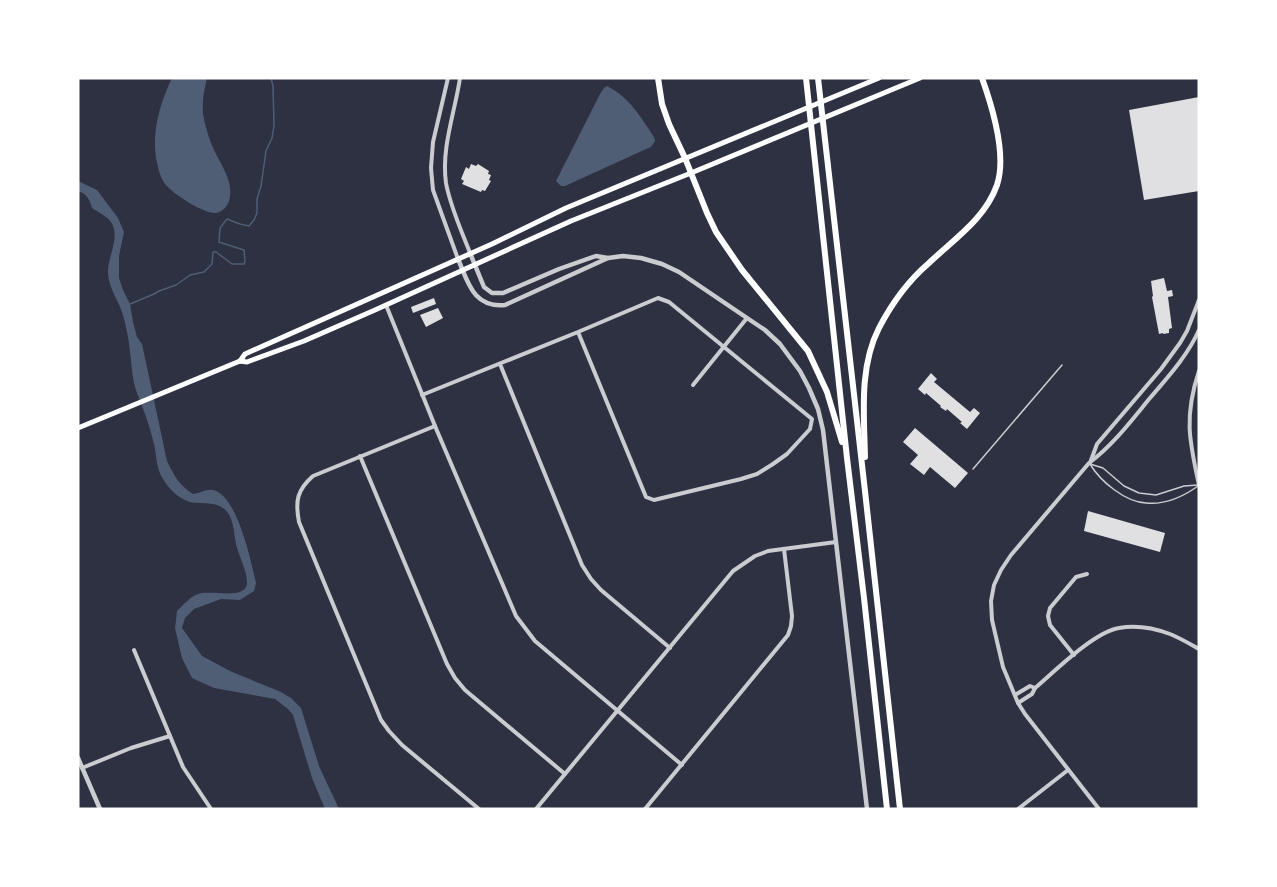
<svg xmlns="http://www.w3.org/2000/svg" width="1277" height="887" font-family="'Playfair Display',serif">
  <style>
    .water { fill: #4f5d75 }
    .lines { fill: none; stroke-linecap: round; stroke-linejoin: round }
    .stream { stroke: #4f5d75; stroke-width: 1.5 }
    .building { fill: #e0e0e3 }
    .service { stroke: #caccd0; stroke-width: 1.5 }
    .minor { stroke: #caccd0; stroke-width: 4 }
    .tertiary { stroke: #caccd0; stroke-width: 4.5 }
    .primary { stroke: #fff; stroke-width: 5 }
    .motorway { stroke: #fff; stroke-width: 6 }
  </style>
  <rect width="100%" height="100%" fill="#2d3142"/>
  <g class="water">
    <path d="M172,78H207C204,91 201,105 204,119C206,129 210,141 214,150C221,165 235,183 229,201C227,207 222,212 216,213C204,214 173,194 165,184C162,180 159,172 158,167C150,137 159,105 172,78Z"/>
    <path d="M607,86C629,97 641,117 654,137L655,141L651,147L644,150L565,186H561L556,181L557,179L600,94L604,88Z"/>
    <path d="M78,181L97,190L118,218L124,232L119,256V278L123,290L130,304L133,322L137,337L142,344L167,461C174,476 180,486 193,494C201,493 208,487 216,491C238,500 251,561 256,583L254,591L240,600L221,599L194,609L185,618L182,628L202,656L230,671L281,692L291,698L301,708L319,766L339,809H325L312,778L293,715L288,709L275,699L214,688L192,678L182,658L175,628L177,611C183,605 190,597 198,594C210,589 246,601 247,583C247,570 239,557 236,544C234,535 234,522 228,513C219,500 203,505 190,502C179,499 169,489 163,479C155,467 157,453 153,440C149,424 143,408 137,393C132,380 132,366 130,352C129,340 126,325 122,312C118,300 109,288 108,274C107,259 117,245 114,229C112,218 101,214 92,208C90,200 87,194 78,191Z"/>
  </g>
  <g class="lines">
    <path class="stream" d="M130,304L154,294L159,291L176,285L190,275L204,272L212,264L213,252H216L232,264H244L245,261L244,250L219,242L220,228L227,219L240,224L249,226L254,220L257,213V199L261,186L266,151L272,138L274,126L273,86L271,78"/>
  </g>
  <g class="building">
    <path d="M1199,97V191L1144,200L1129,110Z"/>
    <path d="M471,164L476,166L478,164L489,171L488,174L491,175L489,180L491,181L485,191L482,190L481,192L462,184L464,181L461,179L466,167L469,169Z"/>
    <path d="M1164,278L1167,291L1172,290L1173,296L1168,297L1172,328L1169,329V333L1163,334V333L1159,334L1152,297L1153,296L1151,281Z"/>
    <path d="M434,298L436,304L413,313L411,307Z"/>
    <path d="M438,308L443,318L426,327L420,315Z"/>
    <path d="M931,373L937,379L934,382L970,412L974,408L980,413L967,429L960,423L962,422L947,409L946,411L940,407L941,406L926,393L925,395L918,389Z"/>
    <path d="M915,428L968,473L955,488L930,467L924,475L910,464L918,455L903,442Z"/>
    <path d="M1088,511L1165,533L1160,552L1084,531Z"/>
  </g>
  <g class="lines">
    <g class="service">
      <path d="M1090,464C1100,481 1125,502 1146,503C1165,505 1184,496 1198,486"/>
      <path d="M1090,464L1103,468L1124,486L1139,493L1156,495L1184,486L1198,485"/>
      <path d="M973,469L1062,365"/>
    </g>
    <g class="minor">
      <path d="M448,78L433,142L431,168L433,190L458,259"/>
      <path d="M460,78C455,112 441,148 446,183C450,206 462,232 470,253"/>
      <path d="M386,305L435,426L516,616L535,641L682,765"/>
      <path d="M500,364L582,565L591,579L601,590L670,648"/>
      <path d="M1199,371C1184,416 1189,440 1199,485"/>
      <path d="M693,385L747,318"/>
      <path d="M422,395L578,332L658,298L669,302L812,419L810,429L787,454L773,464L757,474L741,479L654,500L646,497L578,332"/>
      <path d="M435,426L313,476C297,490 295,501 299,522L381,720L389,731L402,745L479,809"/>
      <path d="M360,456L447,664L455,678L465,690L565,774"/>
      <path d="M1090,463L1097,444L1161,369L1180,343L1187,331L1199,300"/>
      <path d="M134,650L183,767L211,809"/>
      <path d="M1074,655L1050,625L1048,616L1050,608L1076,577L1087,574"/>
      <path d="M1015,695L1030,686L1035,688"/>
      <path d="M1018,703L1032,694L1035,688C1055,671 1094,632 1119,628C1135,625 1154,628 1170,634C1180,638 1190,644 1199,649"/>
      <path d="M82,768L131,748L170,736"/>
      <path d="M536,809L733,571L755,556L768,551L836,542"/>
      <path d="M645,809L788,635L791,626L792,616L784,549"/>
      <path d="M1018,809L1068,770"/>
      <path d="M1099,809L1025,714L1018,703L1003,667L992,620L991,601L994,585L1001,570L1011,555L1089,463C1113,445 1131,421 1150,398C1168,377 1188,355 1199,330"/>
    </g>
    <g class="tertiary">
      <path d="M470,253L484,287L492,293H503L559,269L596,256L608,258L623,256L641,258L662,264L679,272L747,318L765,330L780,344L800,371L809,388L818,409L823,430L867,809"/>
      <path d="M458,259C468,282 473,308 505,305L608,258"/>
      <path d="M78,758L100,809"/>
    </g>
    <g class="primary">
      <path d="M240,361L245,354L492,244L566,208L879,78"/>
      <path d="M78,428L240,361L247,362L304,341L375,310L571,221L691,173L920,78"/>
    </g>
    <g class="motorway">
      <path d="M658,78L662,104L669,124L685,158L707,213L716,232L742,270L808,351L827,392L842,442"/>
      <path d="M806,78L847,458L864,598L887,809"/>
      <path d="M818,78L865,491L900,809"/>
      <path d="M865,457C864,414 859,367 879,328C892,303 908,281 929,263C954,239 985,219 997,185C1007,155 992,106 982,78"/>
    </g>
  </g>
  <rect width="1277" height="887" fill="none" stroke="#ffffff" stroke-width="159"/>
</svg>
